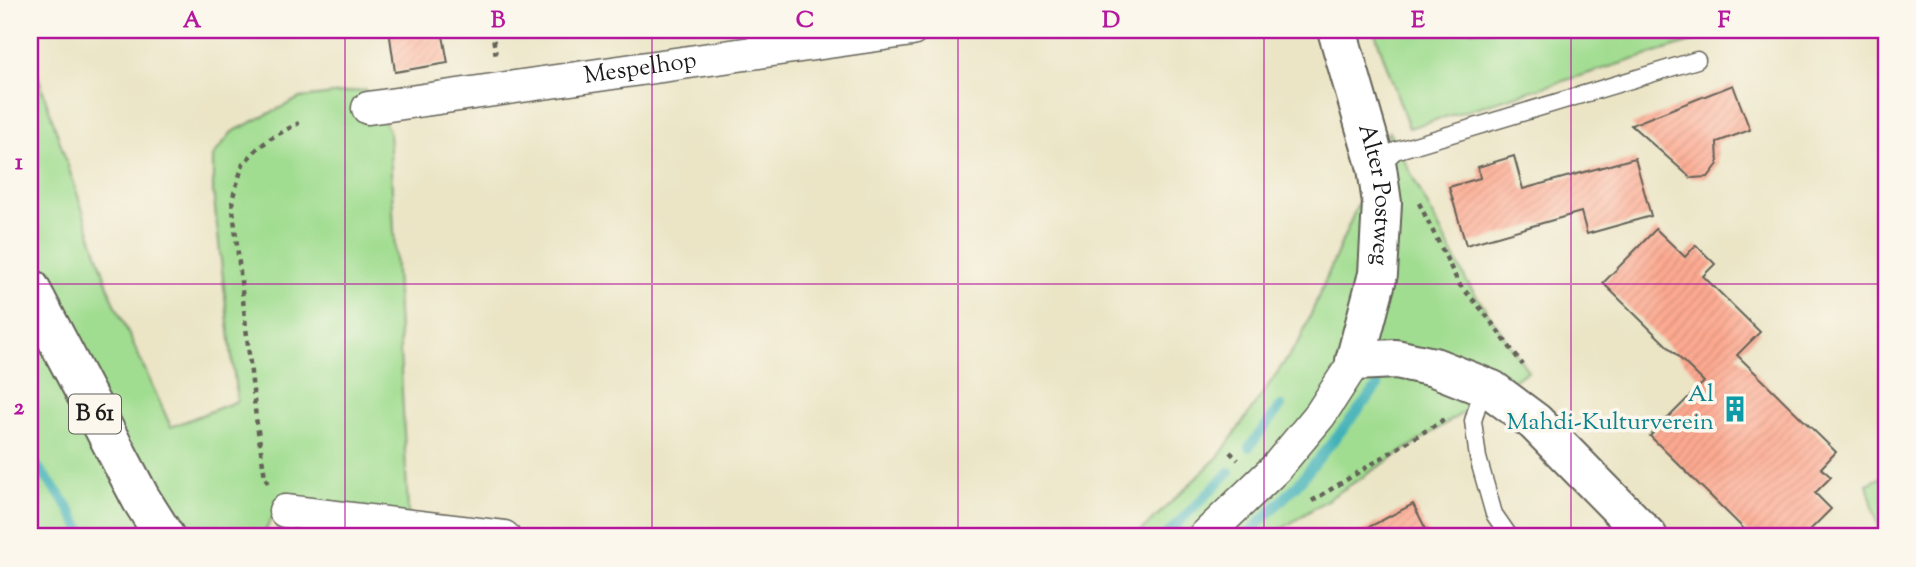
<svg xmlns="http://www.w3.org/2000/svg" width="1916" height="567" font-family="'Sorts Mill Goudy',serif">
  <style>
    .grass { fill: #a1dd91; stroke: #5e7c56; stroke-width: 2 }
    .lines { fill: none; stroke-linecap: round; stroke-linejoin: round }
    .stream { stroke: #40b1b7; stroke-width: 10 }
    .building { fill: url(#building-hatch) }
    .lane-casing { stroke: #646258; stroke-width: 19 }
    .street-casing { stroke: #646258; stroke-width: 35 }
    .secondary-casing { stroke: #646258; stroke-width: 42 }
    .primary-casing { stroke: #646258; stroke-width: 42 }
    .path { stroke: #646258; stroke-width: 4.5; stroke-dasharray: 5 5; stroke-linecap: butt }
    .lane { stroke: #fff; stroke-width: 16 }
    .street { stroke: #fff; stroke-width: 32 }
    .secondary { stroke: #fff; stroke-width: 38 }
    .primary { stroke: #fff; stroke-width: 38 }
    .grid { fill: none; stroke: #b5179e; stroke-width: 2; stroke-opacity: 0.55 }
    .labels { text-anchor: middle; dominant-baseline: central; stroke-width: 7; stroke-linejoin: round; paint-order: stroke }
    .shield { fill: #fbf7ec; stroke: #5f5e5a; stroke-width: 2 }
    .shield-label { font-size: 23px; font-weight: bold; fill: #1c1c1c }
    .street-label { font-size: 24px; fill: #1c1c1c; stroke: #fbf7ec }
    .culture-label { font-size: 24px; fill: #0d838f; stroke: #fbf7ec; text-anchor: end }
    .neatline { fill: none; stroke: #b5179e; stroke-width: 2.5 }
    .grid-label { font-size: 23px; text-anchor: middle; font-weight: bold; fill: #b5179e }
  </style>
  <defs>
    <pattern id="building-hatch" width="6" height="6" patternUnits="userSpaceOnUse" patternTransform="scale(1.75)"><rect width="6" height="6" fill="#fda990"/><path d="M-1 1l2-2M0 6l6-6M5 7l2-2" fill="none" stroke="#d8917c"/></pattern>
  </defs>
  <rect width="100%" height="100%" fill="#fbf7ec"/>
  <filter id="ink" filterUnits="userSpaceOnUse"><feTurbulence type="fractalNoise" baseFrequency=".0143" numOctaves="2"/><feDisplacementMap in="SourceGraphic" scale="14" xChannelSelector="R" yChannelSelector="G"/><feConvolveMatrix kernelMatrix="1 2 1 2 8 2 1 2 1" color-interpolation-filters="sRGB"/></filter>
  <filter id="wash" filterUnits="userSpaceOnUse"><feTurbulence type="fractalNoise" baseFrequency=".00686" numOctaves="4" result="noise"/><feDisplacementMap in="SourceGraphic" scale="28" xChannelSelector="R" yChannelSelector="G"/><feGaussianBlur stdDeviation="1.57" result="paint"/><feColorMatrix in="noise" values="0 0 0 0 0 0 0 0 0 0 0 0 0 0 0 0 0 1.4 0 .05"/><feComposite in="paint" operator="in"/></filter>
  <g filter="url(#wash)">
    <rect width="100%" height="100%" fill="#ebe5c6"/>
    <g class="grass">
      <path d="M1374,30H1731L1409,128Z"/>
      <path d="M30,52L111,295L171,427L237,401L213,191V156L232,132L300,98L366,90L389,130L409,531L273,516L262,537H30Z"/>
      <path d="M1389,131L1467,282L1528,371L1269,537H1135L1219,456L1300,340Z"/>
      <path d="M1880,478L1886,479V537H1881L1867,484Z"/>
    </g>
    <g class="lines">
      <g class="stream">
        <path d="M1249,447L1281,406"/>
        <path d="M30,457L65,502L86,537"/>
        <path d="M1164,537L1229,472"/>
        <path d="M1245,537L1297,485L1378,386"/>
      </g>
    </g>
    <g id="blocks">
      <g class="building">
        <path d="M389,30H442L448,63L395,72Z"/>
        <path d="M1733,85L1750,130L1717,142L1718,164L1708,177L1691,178L1631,125Z"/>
        <path d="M1514,156L1523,189L1635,158L1651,216L1587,234L1581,212L1466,245L1449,187L1480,178L1478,167Z"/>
        <path d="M1656,229L1685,257L1696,245L1715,264L1703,276L1760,332L1737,355L1836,452L1821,468L1831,477L1815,493L1831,509L1803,537H1752L1650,436L1704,382L1603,283Z"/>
        <path d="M1413,504L1430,537H1350Z"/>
      </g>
    </g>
  </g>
  <g filter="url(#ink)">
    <use href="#blocks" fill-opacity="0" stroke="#646258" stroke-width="2"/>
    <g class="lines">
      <g class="lane-casing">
        <g id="lane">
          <path d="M1377,168L1395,151L1697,60"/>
          <path d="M1490,391L1480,397L1473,421L1478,458L1494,514L1510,537"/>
        </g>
      </g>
      <g class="street-casing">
        <g id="street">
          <path id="s1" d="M368,108L912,30"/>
          <path d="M285,511L504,537"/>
          <path d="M1204,537L1275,469L1320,415L1355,361"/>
        </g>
      </g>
      <g class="secondary-casing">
        <g id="secondary">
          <path id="s2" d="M1337,30L1377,168L1382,203L1378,274L1355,361L1396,359L1434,367L1492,390L1535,422L1648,537"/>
        </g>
      </g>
      <g class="primary-casing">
        <path id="primary" d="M30,288L141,499L165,537"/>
      </g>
      <g class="path">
        <path d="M492,30L496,56"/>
        <path d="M1419,203L1459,284L1483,311L1523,365"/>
        <path d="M1230,452L1238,460"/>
        <path d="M268,483L265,477L256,418L232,200L243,164L257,149L271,138L299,123"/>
        <path d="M1312,501L1448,417"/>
      </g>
      <use href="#lane" class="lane"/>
      <use href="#street" class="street"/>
      <use href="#secondary" class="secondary"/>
      <use href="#primary" class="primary"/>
    </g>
  </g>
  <path class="grid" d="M345,30V537M652,30V537M958,30V537M1264,30V537M1571,30V537M30,284H1886"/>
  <defs>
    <g id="building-bare" transform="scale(2.1)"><path d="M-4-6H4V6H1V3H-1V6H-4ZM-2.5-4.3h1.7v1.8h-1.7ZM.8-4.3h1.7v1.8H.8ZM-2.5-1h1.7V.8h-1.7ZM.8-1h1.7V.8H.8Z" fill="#0f9aa8" stroke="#fbf7ec" stroke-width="2.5" paint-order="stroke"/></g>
  </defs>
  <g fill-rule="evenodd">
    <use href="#building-bare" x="1735" y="409"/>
  </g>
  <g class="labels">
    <rect class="shield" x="69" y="394.5" width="52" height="39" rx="5"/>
    <g class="shield-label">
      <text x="95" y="414">B 61</text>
    </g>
    <g class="street-label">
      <text stroke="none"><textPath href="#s1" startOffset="275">Mespelhop</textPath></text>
      <text stroke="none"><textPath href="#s2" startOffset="170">Alter Postweg</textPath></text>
    </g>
    <g class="culture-label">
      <text x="1714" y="395">Al<tspan x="1714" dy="28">Mahdi-Kulturverein</tspan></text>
    </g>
  </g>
  <rect width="1916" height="567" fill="none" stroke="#fbf7ec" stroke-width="77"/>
  <rect x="38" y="38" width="1840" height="490" class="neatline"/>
  <g class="grid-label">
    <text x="192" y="27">A</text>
    <text x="498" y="27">B</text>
    <text x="805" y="27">C</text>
    <text x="1111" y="27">D</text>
    <text x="1418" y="27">E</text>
    <text x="1724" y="27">F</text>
    <text x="19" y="169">1</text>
    <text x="19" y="414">2</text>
  </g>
</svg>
